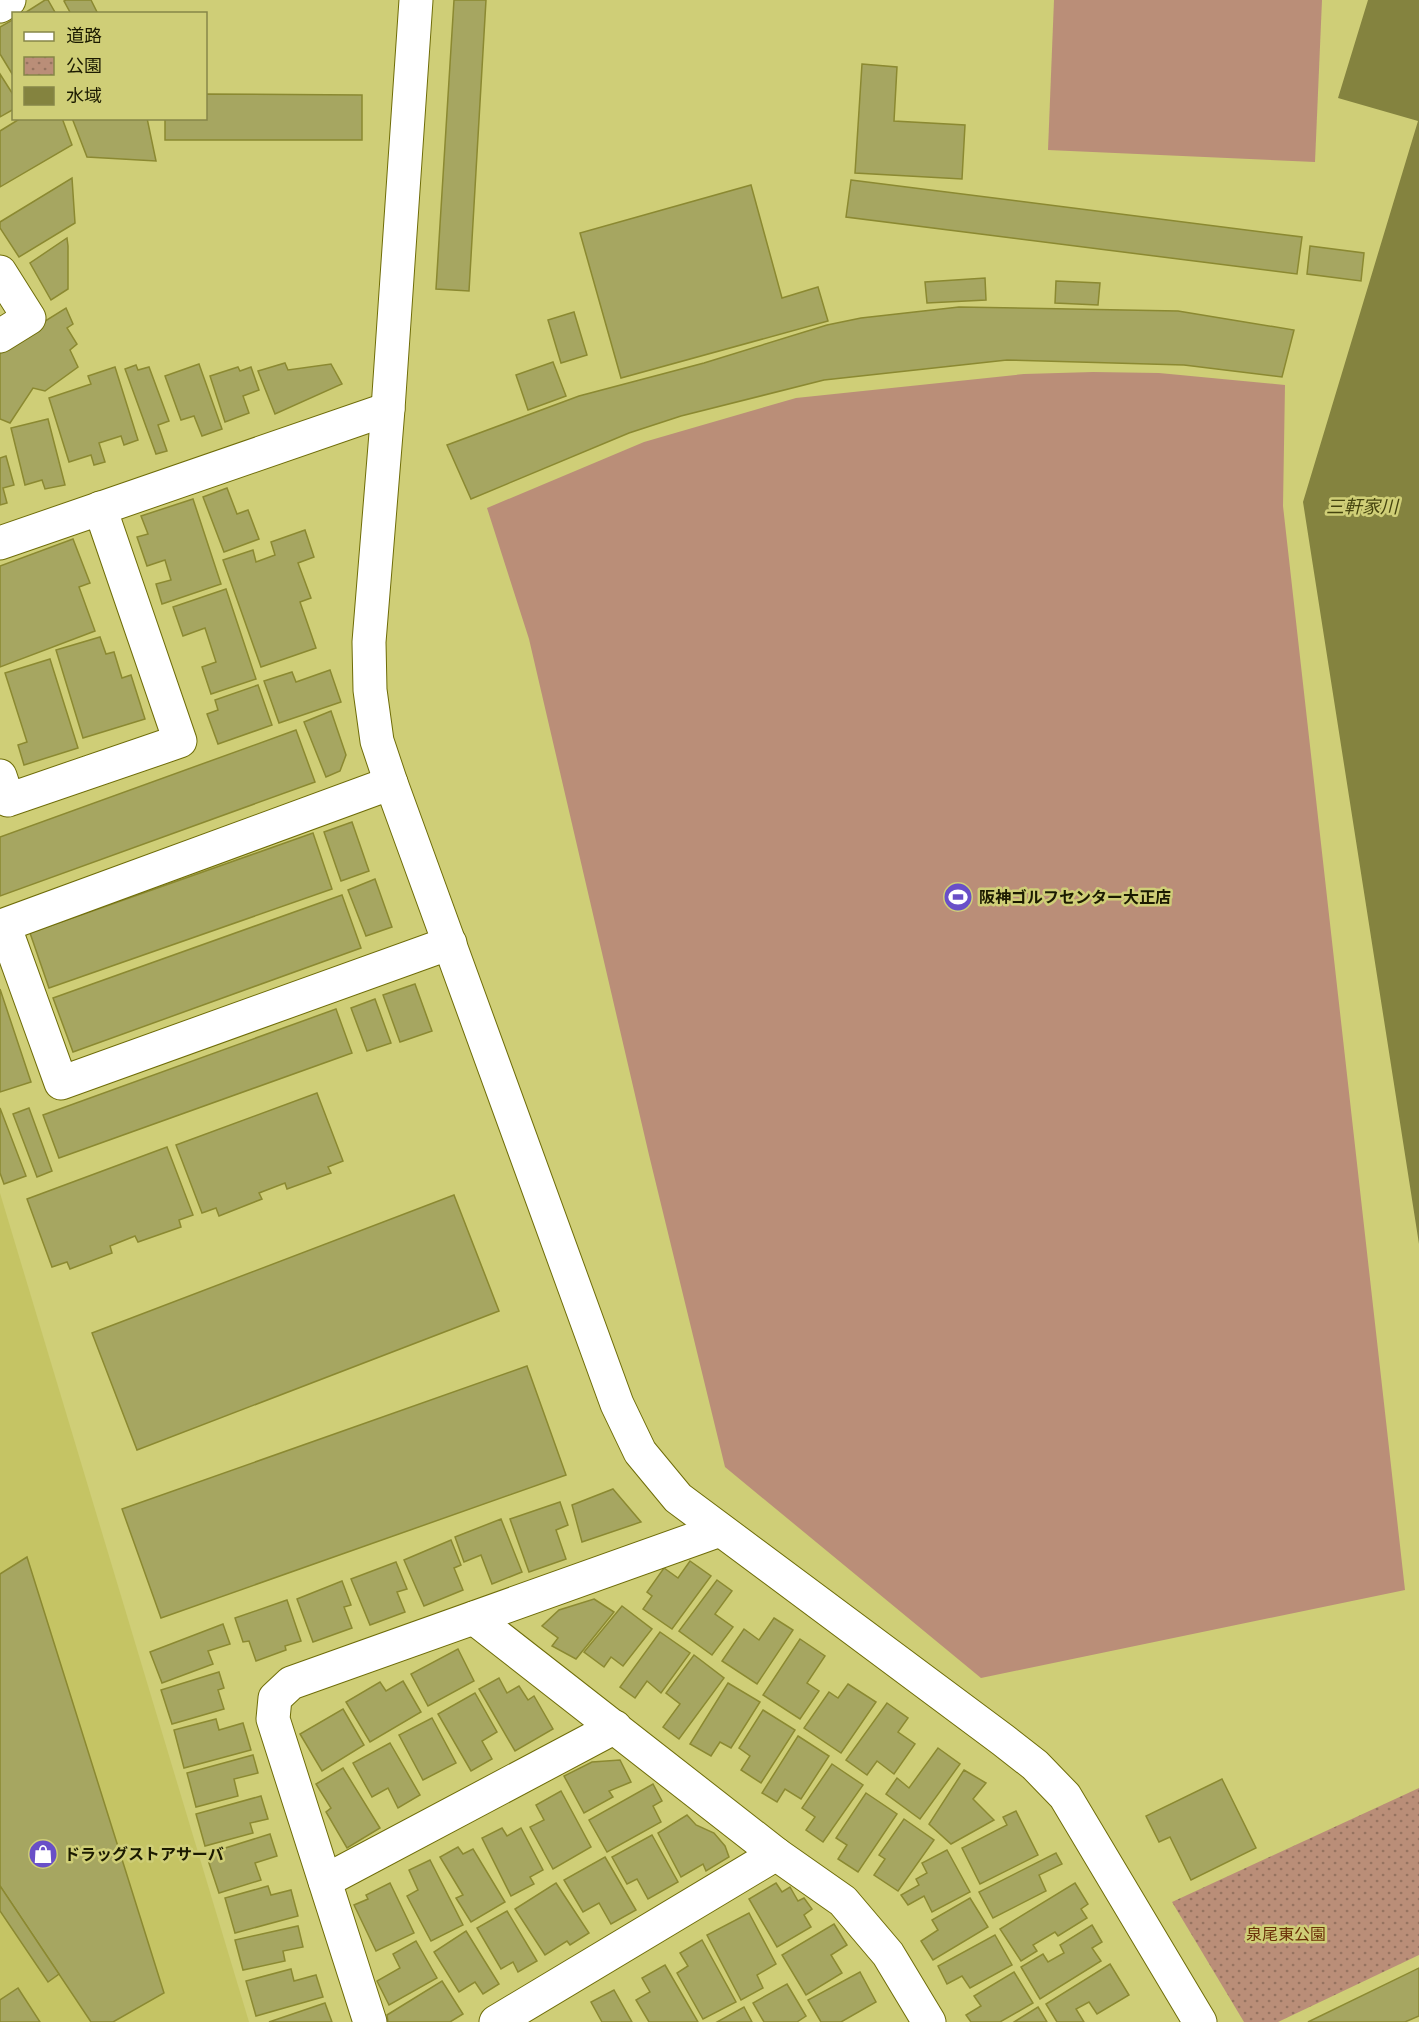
<svg xmlns="http://www.w3.org/2000/svg" width="1419" height="2022" font-family="'DejaVu Sans','Noto Sans JP',sans-serif">
  <style>
    .built { fill: #c5c464 }
    .park { fill: url(#park-dots) }
    .pitch { fill: #ba8e78 }
    .water { fill: #84833f }
    .building { fill: #a6a661; stroke: #8b8931; stroke-width: 1.5 }
    .lines { fill: none; stroke-linecap: round; stroke-linejoin: round }
    .street-casing { stroke: #6f6d08; stroke-width: 35 }
    .street { stroke: #fff; stroke-width: 33 }
    .labels { text-anchor: middle; dominant-baseline: central; stroke-width: 5; stroke-linejoin: round; paint-order: stroke }
    .poi-label { font-size: 16px; font-weight: bold; fill: #1b1a01; stroke: #cfce77; text-anchor: start }
    .park-label { font-size: 16px; fill: #6b3008; stroke: #cfce77 }
    .water-label { font-size: 18px; font-style: italic; fill: #45440e; stroke: #cfce77 }
  </style>
  <defs>
    <pattern id="park-dots" width="8" height="8" patternUnits="userSpaceOnUse" patternTransform="scale(1.5)"><rect width="8" height="8" fill="#ba8e78"/><path d="M2 2h.1M6 6h.1" fill="none" stroke="#967360" stroke-width="1.8" stroke-linecap="round"/></pattern>
  </defs>
  <rect width="100%" height="100%" fill="#cfce77"/>
  <path class="built" d="M0,1193L249,2022H0Z"/>
  <path class="park" d="M1419,1788V1955L1278,2022H1244L1172,1902Z"/>
  <g class="pitch">
    <path d="M1054,0H1322L1315,162L1048,150Z"/>
    <path d="M1093,372L1159,373L1285,385L1283,506L1405,1590L981,1678L725,1467L649,1155L529,639L487,508L644,442L796,398L1024,374Z"/>
  </g>
  <path class="water" d="M1368,0H1419V1244L1303,502L1418,121L1338,98Z"/>
  <g class="building">
    <path d="M45,0H48L56,14H23Z"/>
    <path d="M66,0H91L98,14H71L64,1Z"/>
    <path d="M454,0H486L469,291L436,289Z"/>
    <path d="M14,19V77L0,54V27Z"/>
    <path d="M862,64L897,67L894,121L965,125L962,179L855,173Z"/>
    <path d="M0,74L14,96V109L0,117Z"/>
    <path d="M206,94L362,95V140H165V118H206Z"/>
    <path d="M21,118H62L72,145L0,187V131Z"/>
    <path d="M72,118H147L156,161L87,157Z"/>
    <path d="M72,178L75,223L19,257L0,228V222Z"/>
    <path d="M851,180L1302,237L1297,274L846,217Z"/>
    <path d="M751,185L782,298L818,287L828,321L621,378L580,233Z"/>
    <path d="M67,238L68,246V289L51,300L30,263Z"/>
    <path d="M1310,246L1364,253L1361,281L1307,274Z"/>
    <path d="M985,278L986,300L927,303L925,282Z"/>
    <path d="M1056,281L1100,283L1098,305L1055,303Z"/>
    <path d="M959,307L1178,311L1294,330L1282,377L1184,365L1007,360L824,380L681,416L629,433L471,499L447,445L579,396L704,363L827,325L861,318Z"/>
    <path d="M66,308L73,324L67,328L77,344L70,350L78,367L45,391L33,388L10,423L0,419V349Z"/>
    <path d="M574,312L587,355L561,363L548,320Z"/>
    <path d="M553,362L566,396L528,410L516,375Z"/>
    <path d="M285,363L288,370L331,364L342,384L275,414L258,371Z"/>
    <path d="M199,364L222,429L202,436L194,416L181,420L165,376Z"/>
    <path d="M136,365L138,370L149,367L169,421L158,425L167,451L156,454L125,369Z"/>
    <path d="M115,367L138,440L124,445L121,436L99,443L105,462L94,465L91,455L69,462L49,398L91,384L88,376Z"/>
    <path d="M238,367L240,371L251,367L259,390L243,396L249,413L225,422L210,376Z"/>
    <path d="M48,419L65,485L45,489L42,480L25,485L11,428Z"/>
    <path d="M6,456L14,485L3,488L7,503L0,505V458Z"/>
    <path d="M227,488L237,514L248,510L259,539L224,552L203,497Z"/>
    <path d="M193,499L221,584L162,604L156,584L171,580L165,560L147,566L137,537L148,534L141,516Z"/>
    <path d="M305,530L314,557L298,563L311,598L300,602L316,648L261,667L223,560L253,550L256,562L275,555L271,542Z"/>
    <path d="M73,539L90,583L79,587L95,631L0,667V566Z"/>
    <path d="M226,589L256,679L211,694L202,667L216,662L205,628L183,636L173,607Z"/>
    <path d="M100,637L106,654L114,652L122,678L131,675L145,719L83,738L56,650Z"/>
    <path d="M50,659L78,748L24,765L18,745L27,742L5,673Z"/>
    <path d="M330,670L341,702L279,723L264,681L292,672L296,682Z"/>
    <path d="M258,685L272,725L218,744L207,714L218,710L215,700Z"/>
    <path d="M331,711L346,755L340,771L326,777L304,722Z"/>
    <path d="M296,730L315,782L0,896V837Z"/>
    <path d="M352,822L369,871L341,881L324,832Z"/>
    <path d="M313,833L332,889L49,988L30,933Z"/>
    <path d="M375,879L392,927L366,936L348,890Z"/>
    <path d="M342,895L361,948L73,1052L53,998Z"/>
    <path d="M415,984L432,1031L400,1042L383,995Z"/>
    <path d="M0,989L31,1082L0,1092Z"/>
    <path d="M375,999L391,1043L367,1051L351,1008Z"/>
    <path d="M336,1009L352,1053L59,1158L43,1115Z"/>
    <path d="M317,1093L343,1161L328,1167L331,1173L287,1189L285,1183L259,1193L262,1199L219,1216L216,1208L202,1213L176,1145Z"/>
    <path d="M0,1108L26,1176L4,1184L0,1173Z"/>
    <path d="M29,1108L52,1171L37,1177L13,1114Z"/>
    <path d="M167,1147L193,1215L179,1220L181,1227L138,1242L135,1236L110,1246L112,1253L70,1269L67,1262L52,1267L27,1199Z"/>
    <path d="M454,1195L499,1311L137,1450L92,1333Z"/>
    <path d="M527,1366L566,1475L161,1618L122,1509Z"/>
    <path d="M613,1489L641,1522L582,1542L572,1505Z"/>
    <path d="M560,1502L568,1525L556,1530L566,1559L529,1572L510,1519Z"/>
    <path d="M501,1519L522,1572L492,1584L481,1555L464,1562L455,1537Z"/>
    <path d="M451,1540L461,1565L454,1568L463,1590L424,1606L404,1560Z"/>
    <path d="M27,1557L164,1993L113,2022H91L0,1886V1574Z"/>
    <path d="M690,1561L711,1576L672,1629L643,1609L652,1596L647,1592L664,1568L678,1578Z"/>
    <path d="M396,1562L407,1589L397,1592L405,1612L370,1625L351,1579Z"/>
    <path d="M717,1580L732,1591L715,1614L733,1627L712,1655L679,1631Z"/>
    <path d="M342,1581L351,1605L344,1607L352,1628L313,1642L297,1599Z"/>
    <path d="M594,1599L614,1612L576,1659L552,1646L558,1638L542,1626L559,1610Z"/>
    <path d="M287,1600L301,1641L285,1646L286,1650L256,1661L249,1641L243,1642L235,1618Z"/>
    <path d="M622,1606L652,1629L623,1666L611,1657L604,1667L584,1652Z"/>
    <path d="M774,1618L793,1630L757,1684L722,1661L744,1629L759,1640Z"/>
    <path d="M223,1624L230,1644L208,1651L213,1664L162,1683L150,1652Z"/>
    <path d="M660,1632L690,1653L661,1693L647,1681L635,1698L620,1687Z"/>
    <path d="M800,1639L825,1656L807,1683L819,1691L800,1719L763,1695Z"/>
    <path d="M458,1649L474,1681L428,1706L411,1674Z"/>
    <path d="M694,1655L724,1678L679,1739L663,1727L680,1704L666,1693Z"/>
    <path d="M219,1672L224,1688L218,1690L224,1709L172,1724L161,1690Z"/>
    <path d="M499,1678L507,1693L519,1686L528,1700L534,1696L553,1729L515,1751L479,1689Z"/>
    <path d="M403,1681L421,1712L370,1742L346,1702L380,1682L386,1691Z"/>
    <path d="M728,1683L760,1702L731,1748L720,1742L711,1756L690,1744Z"/>
    <path d="M848,1684L876,1702L841,1753L804,1728L829,1692L838,1698Z"/>
    <path d="M475,1693L497,1732L482,1741L492,1759L471,1771L438,1714Z"/>
    <path d="M887,1703L908,1718L898,1732L915,1744L894,1774L877,1761L867,1775L846,1760Z"/>
    <path d="M343,1709L364,1745L322,1771L300,1734Z"/>
    <path d="M763,1710L795,1730L761,1783L741,1770L750,1756L739,1748Z"/>
    <path d="M432,1718L456,1763L423,1780L399,1735Z"/>
    <path d="M216,1719L219,1730L243,1723L251,1750L184,1768L174,1730Z"/>
    <path d="M798,1736L829,1756L801,1799L785,1789L777,1802L762,1793Z"/>
    <path d="M390,1743L420,1795L398,1808L388,1788L372,1797L353,1763Z"/>
    <path d="M938,1748L960,1764L920,1819L886,1794L897,1778L909,1788Z"/>
    <path d="M253,1755L258,1773L234,1779L238,1796L196,1807L187,1773Z"/>
    <path d="M620,1760L631,1782L609,1791L613,1797L584,1813L564,1776L592,1762Z"/>
    <path d="M832,1764L863,1785L823,1842L806,1830L815,1817L802,1808Z"/>
    <path d="M343,1768L380,1828L347,1848L326,1812L331,1808L316,1784Z"/>
    <path d="M964,1770L986,1783L973,1799L994,1820L951,1844L929,1824Z"/>
    <path d="M1222,1779L1256,1848L1191,1880L1170,1837L1159,1842L1146,1816Z"/>
    <path d="M653,1784L662,1801L653,1806L661,1822L607,1852L589,1820Z"/>
    <path d="M561,1791L591,1847L553,1869L530,1827L544,1820L536,1805Z"/>
    <path d="M866,1793L897,1814L858,1872L838,1859L847,1845L836,1838Z"/>
    <path d="M261,1796L268,1819L250,1823L253,1833L205,1846L196,1814Z"/>
    <path d="M1016,1811L1038,1855L980,1884L962,1848L1007,1825L1003,1817Z"/>
    <path d="M687,1815L696,1825L714,1833L725,1846L729,1857L706,1871L703,1864L681,1877L658,1833Z"/>
    <path d="M904,1819L934,1840L898,1891L874,1875L885,1859L879,1855Z"/>
    <path d="M502,1828L507,1836L521,1828L543,1870L530,1877L534,1884L511,1896L482,1838Z"/>
    <path d="M270,1834L277,1856L255,1863L261,1880L219,1893L206,1854Z"/>
    <path d="M652,1835L678,1882L648,1899L637,1879L627,1884L612,1857Z"/>
    <path d="M458,1847L463,1854L473,1849L505,1902L471,1922L456,1898L463,1895L440,1857Z"/>
    <path d="M947,1850L970,1892L932,1912L924,1896L908,1905L901,1895L919,1885L916,1879L927,1873L922,1863Z"/>
    <path d="M1056,1853L1062,1864L1039,1875L1046,1891L993,1918L979,1892Z"/>
    <path d="M605,1857L636,1910L611,1924L599,1903L583,1912L564,1880Z"/>
    <path d="M430,1860L463,1925L431,1941L407,1896L418,1890L409,1870Z"/>
    <path d="M390,1883L414,1933L376,1951L354,1905L368,1899L366,1895Z"/>
    <path d="M556,1883L589,1933L570,1945L567,1941L545,1955L515,1909Z"/>
    <path d="M776,1883L782,1892L790,1887L798,1901L804,1898L812,1909L804,1915L811,1927L777,1947L749,1899Z"/>
    <path d="M1075,1883L1088,1904L1081,1909L1087,1918L1058,1936L1055,1932L1033,1945L1037,1951L1021,1961L1000,1929Z"/>
    <path d="M0,1886L59,1974L48,1982L0,1911Z"/>
    <path d="M268,1886L271,1895L291,1890L298,1916L235,1933L225,1898Z"/>
    <path d="M970,1898L988,1927L933,1960L921,1941L938,1930L932,1920Z"/>
    <path d="M507,1911L537,1961L518,1972L513,1962L501,1969L477,1928Z"/>
    <path d="M749,1913L776,1964L757,1975L763,1988L741,2000L707,1935Z"/>
    <path d="M834,1924L847,1945L831,1955L842,1973L806,1995L782,1955Z"/>
    <path d="M1092,1925L1102,1942L1092,1948L1101,1961L1040,1999L1021,1967L1043,1954L1048,1962L1064,1953L1060,1945Z"/>
    <path d="M298,1926L303,1947L283,1951L285,1961L243,1970L235,1940Z"/>
    <path d="M466,1931L499,1984L483,1994L475,1982L459,1992L434,1952Z"/>
    <path d="M995,1935L1012,1965L970,1988L962,1976L947,1984L938,1966Z"/>
    <path d="M702,1940L736,2002L703,2019L677,1973L688,1966L680,1953Z"/>
    <path d="M416,1941L437,1978L389,2005L377,1981L400,1968L393,1954Z"/>
    <path d="M1110,1964L1129,1995L1097,2014L1089,2002L1076,2009L1084,2022H1057L1046,2004Z"/>
    <path d="M665,1965L698,2022H649L636,2000L650,1992L642,1978Z"/>
    <path d="M1419,1968V2016L1405,2022H1308Z"/>
    <path d="M291,1969L294,1981L316,1975L323,1997L256,2016L246,1981Z"/>
    <path d="M860,1972L876,2002L841,2022H821L808,2000Z"/>
    <path d="M1014,1972L1033,2003L1000,2022H971L966,2015L981,2006L974,1996Z"/>
    <path d="M442,1981L463,2014L450,2022H388L387,2015Z"/>
    <path d="M787,1984L806,2016L797,2022H764L753,2003Z"/>
    <path d="M18,1988L40,2022H0V2000Z"/>
    <path d="M614,1990L632,2022H602L591,2002Z"/>
    <path d="M325,2003L332,2022H269Z"/>
    <path d="M744,2007L752,2022H717Z"/>
    <path d="M1038,2007L1047,2022H1014Z"/>
  </g>
  <g class="lines">
    <g class="street-casing">
      <g id="street">
        <path d="M416,0L388,409L369,642L370,690L377,741L391,783L617,1404L640,1452L678,1498L1003,1740L1035,1765L1065,1796L1200,2022"/>
        <path d="M0,6L9,0"/>
        <path d="M0,272L29,318L0,336"/>
        <path d="M0,543L388,409"/>
        <path d="M0,776L8,800L180,741L100,508"/>
        <path d="M391,783L4,925L61,1083L450,943"/>
        <path d="M474,1618L776,1854L843,1901L888,1954L929,2022"/>
        <path d="M325,1881L615,1727"/>
        <path d="M370,2022L273,1719L275,1698L291,1683L720,1530"/>
        <path d="M496,2022L776,1854"/>
      </g>
    </g>
    <use href="#street" class="street"/>
  </g>
  <defs>
    <g id="stadium-disc" transform="scale(1.5)"><circle r="9.5" fill="#694fc8" stroke="#cfce77"/><path d="M0-5a6.5 5 0 1 0 0 10a6.5 5 0 1 0 0-10ZM-3.5-1.8h7v3.6h-7Z" fill="#fff"/></g>
    <g id="shop-disc" transform="scale(1.5)"><circle r="9.5" fill="#694fc8" stroke="#cfce77"/><path d="M-5-2.5h2.3a2.7 3.5 0 0 1 5.4 0H5L5.5 6h-11ZM-1.5-2.5h3a1.5 2.3 0 0 0-3 0Z" fill="#fff"/></g>
  </defs>
  <g fill-rule="evenodd">
    <use href="#stadium-disc" x="958" y="897"/>
    <use href="#shop-disc" x="43" y="1854"/>
  </g>
  <g class="labels">
    <g class="poi-label">
      <text x="979" y="897">阪神ゴルフセンター大正店</text>
      <text x="64" y="1854">ドラッグストアサーバ</text>
    </g>
    <g class="park-label">
      <text x="1286" y="1934">泉尾東公園</text>
    </g>
    <g class="water-label">
      <text x="1362" y="506">三軒家川</text>
    </g>
  </g>
  <rect x="12" y="12" width="195" height="108" fill="#cfce77" stroke="#878648" stroke-width="1.5"/>
  <rect x="24" y="32" width="30" height="9" fill="#ffffff" stroke="#878648" stroke-width="1.5"/>
  <text x="66" y="42" font-size="18" fill="#1b1a01">道路</text>
  <rect x="24" y="57" width="30" height="18" fill="url(#park-dots)" stroke="#878648" stroke-width="1.5"/>
  <text x="66" y="72" font-size="18" fill="#1b1a01">公園</text>
  <rect x="24" y="87" width="30" height="18" fill="#84833f" stroke="#878648" stroke-width="1.5"/>
  <text x="66" y="102" font-size="18" fill="#1b1a01">水域</text>
</svg>
